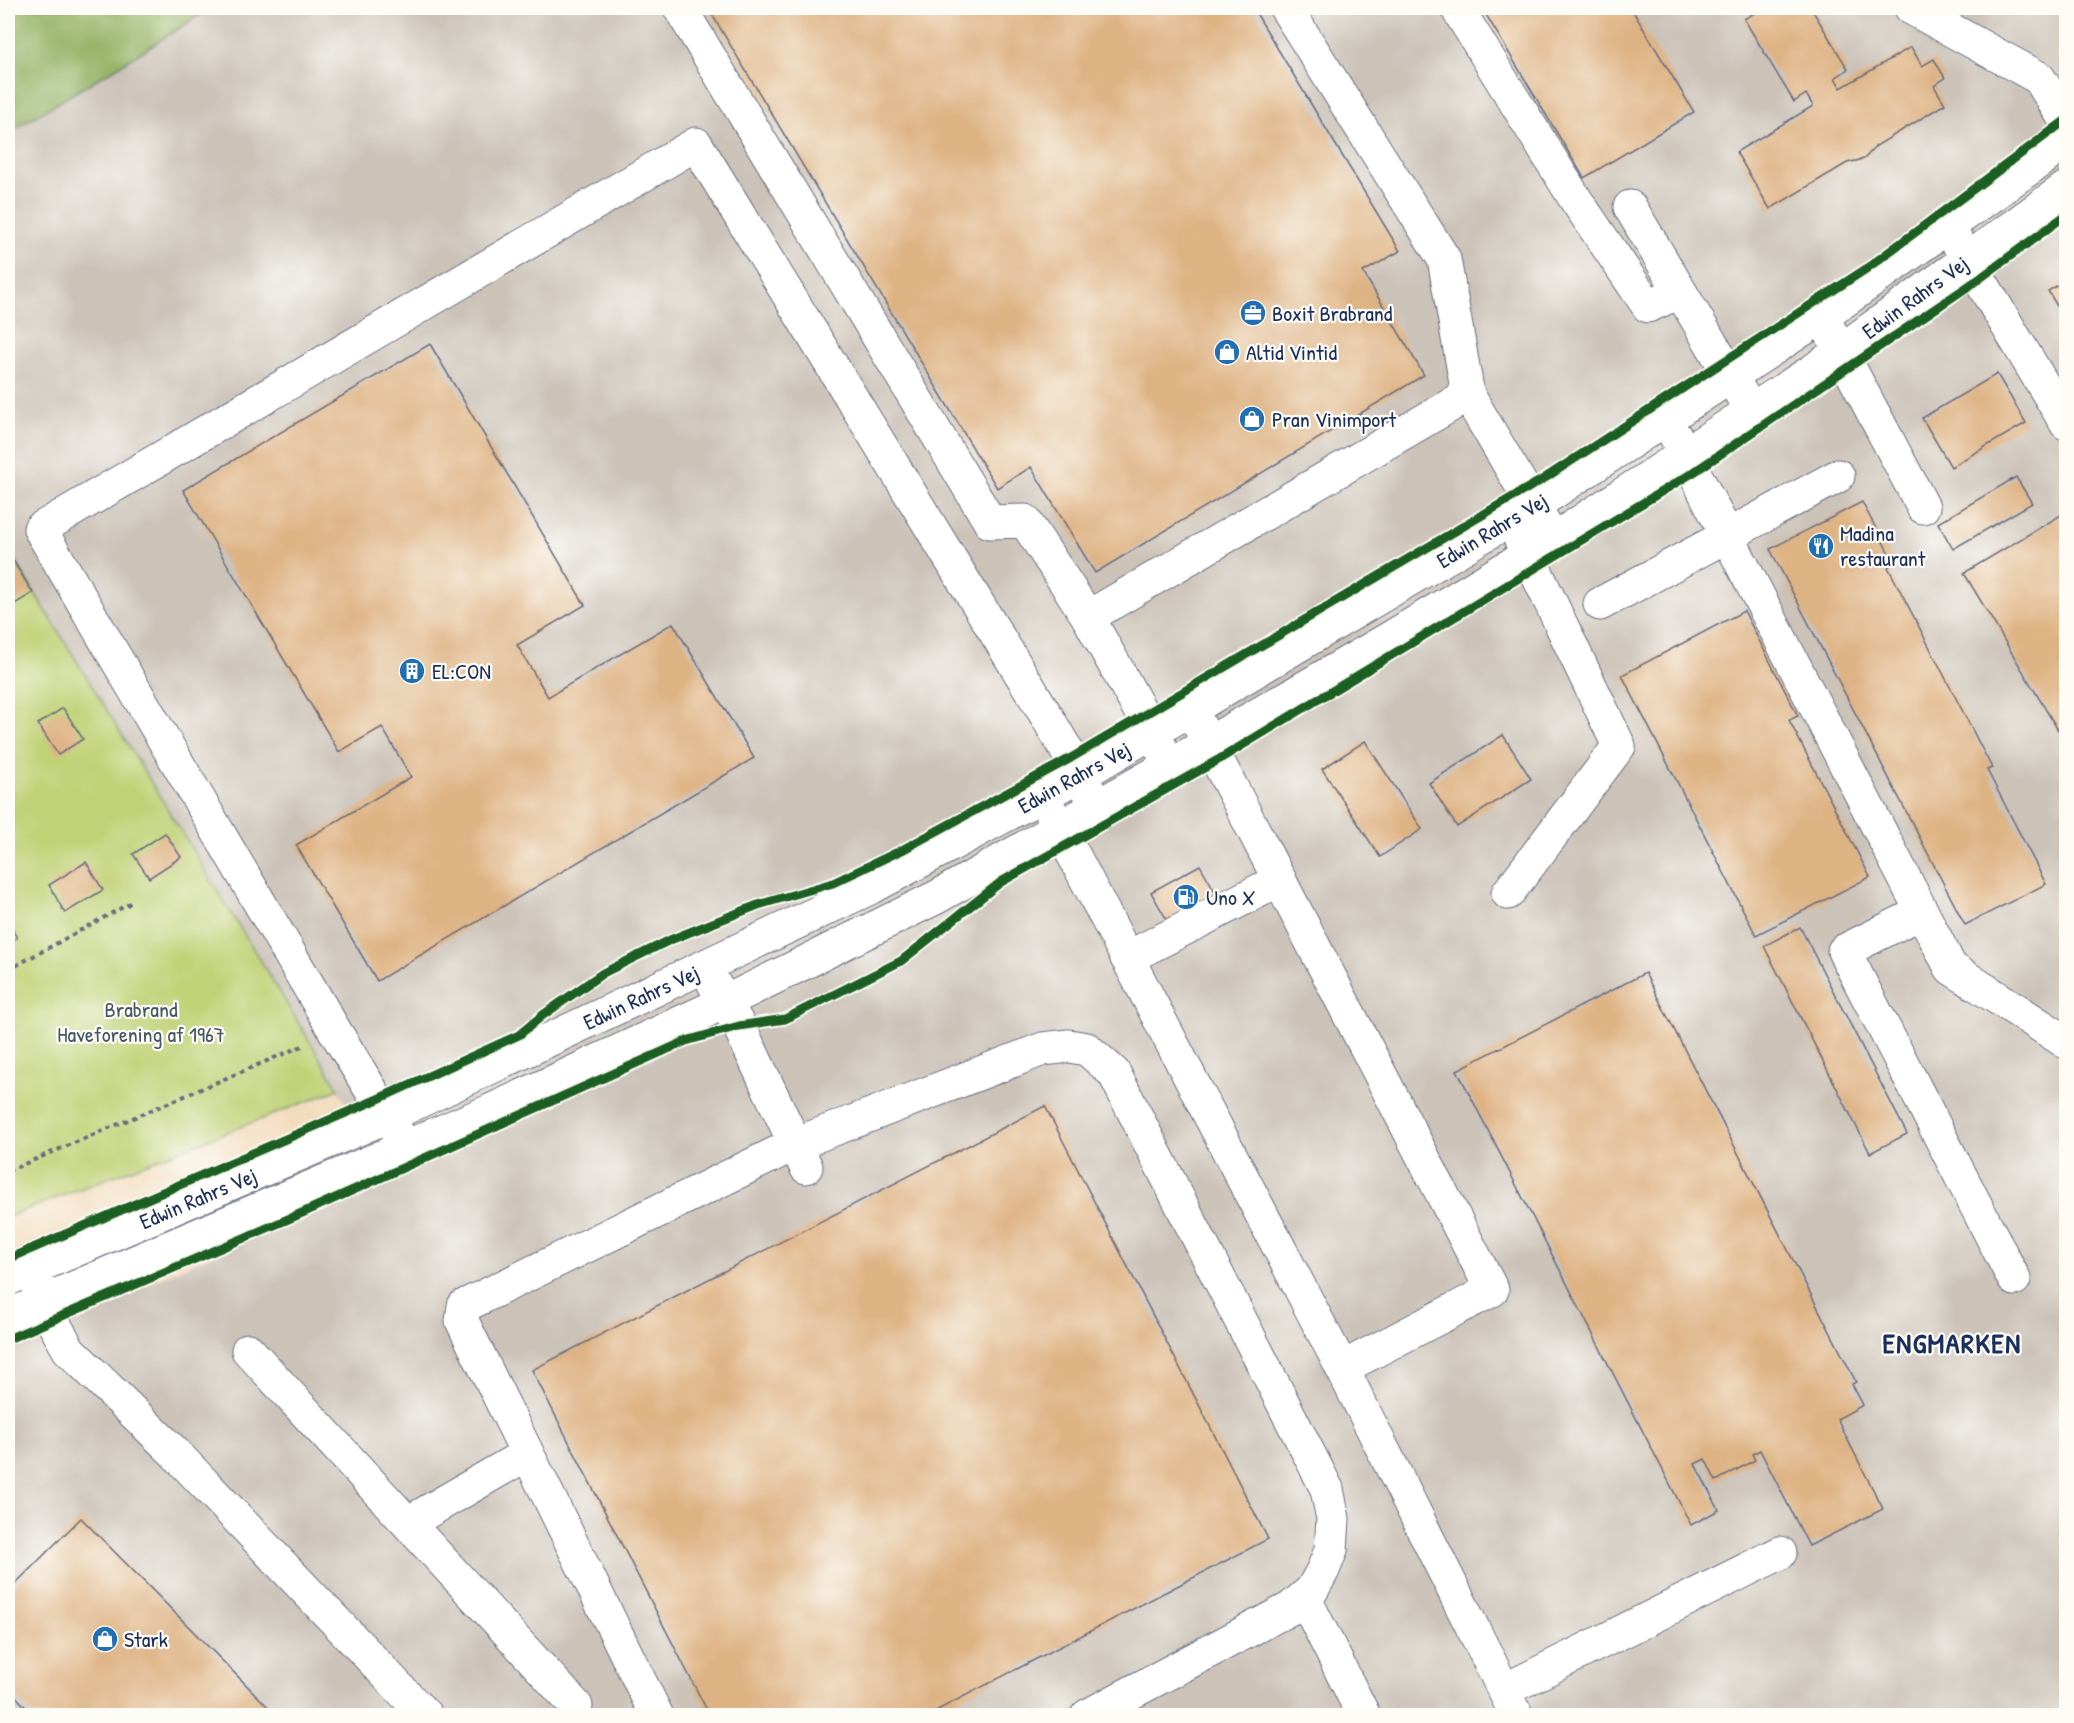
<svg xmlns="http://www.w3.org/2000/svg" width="2074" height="1723" font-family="'Patrick Hand',sans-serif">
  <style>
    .industrial { fill: #cbc2b8 }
    .green { fill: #bfd276; stroke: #6d806a; stroke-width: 1.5 }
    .forest { fill: #97b467; stroke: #597262; stroke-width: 1.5 }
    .building { fill: #deb384 }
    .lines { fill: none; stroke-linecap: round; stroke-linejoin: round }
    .minor-casing { stroke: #676c7f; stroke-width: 35 }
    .path { stroke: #676c7f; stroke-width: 4; stroke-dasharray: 4.5 4.5; stroke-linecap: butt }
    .minor { stroke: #fff; stroke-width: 33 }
    .cycleway-casing { stroke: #fdfcf7; stroke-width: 13 }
    .cycleway { stroke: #1b5e20; stroke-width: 9 }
    .labels { text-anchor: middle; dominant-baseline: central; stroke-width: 4.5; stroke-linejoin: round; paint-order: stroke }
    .street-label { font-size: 22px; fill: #1b2f5e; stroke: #fdfcf7 }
    .poi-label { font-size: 22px; fill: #1b2f5e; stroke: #fdfcf7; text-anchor: start }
    .park-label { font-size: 22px; fill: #445864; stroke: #fdfcf7 }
    .district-label { font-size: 28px; font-weight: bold; letter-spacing: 1.5px; fill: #1b2f5e; stroke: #fdfcf7 }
  </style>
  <rect width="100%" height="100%" fill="#fdfcf7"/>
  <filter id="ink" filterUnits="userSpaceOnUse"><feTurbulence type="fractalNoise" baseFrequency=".0167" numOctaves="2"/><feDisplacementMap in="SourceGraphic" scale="12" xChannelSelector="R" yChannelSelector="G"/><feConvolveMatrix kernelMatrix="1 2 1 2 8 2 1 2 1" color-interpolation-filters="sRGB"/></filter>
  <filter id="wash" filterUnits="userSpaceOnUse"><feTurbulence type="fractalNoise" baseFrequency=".008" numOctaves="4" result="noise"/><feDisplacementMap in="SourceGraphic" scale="24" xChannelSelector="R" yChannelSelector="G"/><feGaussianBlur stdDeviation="1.35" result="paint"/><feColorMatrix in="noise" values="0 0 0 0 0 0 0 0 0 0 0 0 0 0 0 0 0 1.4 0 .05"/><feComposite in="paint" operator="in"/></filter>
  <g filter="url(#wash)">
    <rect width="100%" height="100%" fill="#f3dcbd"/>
    <path class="industrial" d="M163,8H2066V1715H8V1345L391,1177L8,552V90Z"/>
    <path class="green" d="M8,549L339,1089L8,1217Z"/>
    <path class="forest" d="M8,8H211L137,55L8,133Z"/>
    <g id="blocks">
      <g class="building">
        <path d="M708,8H1253L1400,251L1363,272L1424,375L1095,573L1031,467L997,488Z"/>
        <path d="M1482,8H1631L1694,112L1584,178Z"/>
        <path d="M1756,8H1811L1848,69L1835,78L1841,88L1911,47L1922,66L1934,59L1945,78L1934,86L1945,104L1876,146L1864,159L1847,163L1770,209L1736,152L1813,106L1806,94L1794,102L1744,19L1758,11Z"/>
        <path d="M2066,280V321L2048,291Z"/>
        <path d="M430,344L585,605L517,645L548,697L673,623L754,758L377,981L296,845L411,777L382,727L339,752L183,490Z"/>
        <path d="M1997,374L2026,423L1951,467L1922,418Z"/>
        <path d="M2016,477L2032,503L1953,549L1938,523Z"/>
        <path d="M1862,502L1894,563L1888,567L1992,768L1987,770L2046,884L1965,925L1770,549Z"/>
        <path d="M2066,512V725L2058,730L1964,573Z"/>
        <path d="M8,552L33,593L8,608Z"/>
        <path d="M1744,611L1798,716L1789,720L1870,877L1756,935L1622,675Z"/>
        <path d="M63,708L83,739L58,755L38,724Z"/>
        <path d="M1503,735L1531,779L1457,827L1429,783Z"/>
        <path d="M1365,741L1422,829L1380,857L1322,769Z"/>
        <path d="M165,833L181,857L149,878L133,854Z"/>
        <path d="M86,862L103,890L65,913L49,885Z"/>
        <path d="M1200,865L1221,902L1172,929L1151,892Z"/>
        <path d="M8,922L17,938L8,943Z"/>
        <path d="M1800,927L1907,1134L1870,1153L1764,946Z"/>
        <path d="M1645,973L1856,1382L1852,1384L1863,1405L1837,1419L1883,1509L1809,1546L1760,1450L1752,1454L1755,1460L1716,1481L1705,1459L1695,1464L1719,1510L1691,1525L1457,1070Z"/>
        <path d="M1045,1106L1268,1539L926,1716H710L532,1370Z"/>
        <path d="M81,1518L277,1716H34L8,1688V1591Z"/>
      </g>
    </g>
  </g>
  <g filter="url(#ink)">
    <use href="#blocks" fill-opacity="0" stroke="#676c7f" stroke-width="1.5"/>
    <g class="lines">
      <g class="minor-casing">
        <g id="minor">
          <path d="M680,8L990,522L1025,521L1088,617"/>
          <path d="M1286,8L1444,259L1468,395"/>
          <path d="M1457,8L1576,200L1648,306L1680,292"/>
          <path d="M1911,8L2039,78L2066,121"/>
          <path d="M1630,207L1743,397"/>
          <path d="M1956,240L2066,423"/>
          <path d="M1830,331L1923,507"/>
          <path d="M1676,437L1951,968L2066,1042"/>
          <path d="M1600,604L1838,476"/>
          <path d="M1198,723L1492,1290L1342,1368"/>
          <path d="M1162,750L1088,617L1468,395L1545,525"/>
          <path d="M1050,810L1342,1368L1517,1716"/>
          <path d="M1508,893L1619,746L1518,534"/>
          <path d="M1922,912L1844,951L2014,1279"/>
          <path d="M1127,958L1280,880"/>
          <path d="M714,984L739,1026L806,1167"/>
          <path d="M398,1134L335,1031L40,529L696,144L1046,715L1071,758L1091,795"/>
          <path d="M8,1279L388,1116L874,886L1080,775L1533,506L1823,316L2066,142"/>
          <path d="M35,1280L52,1320L69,1350L177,1455L426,1716"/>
          <path d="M8,1316L490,1111L725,1002L937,897L1209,743L1385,641L1554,539L1814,370L2066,188"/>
          <path d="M248,1350L576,1706"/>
          <path d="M408,1523L527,1454"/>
          <path d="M1304,1597L1364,1716"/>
          <path d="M1505,1690L1780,1553"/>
          <path d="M657,1716L462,1321L464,1306L795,1144L1043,1049L1069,1046L1087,1049L1114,1073L1327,1489L1333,1519L1331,1550L1323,1570L1312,1590L1291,1608L1087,1716"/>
        </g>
      </g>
      <g class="path">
        <path d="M8,970L134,901"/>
        <path d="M8,1171L302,1046"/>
      </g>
      <use href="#minor" class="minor"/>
      <g class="cycleway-casing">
        <g id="cycleway">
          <path d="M8,1259L378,1099L519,1035L543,1015L603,973L670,940L758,905L833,883L902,850L1071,758L1545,478L1866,269L2066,120"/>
          <path d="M8,1339L293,1217L686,1041L739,1026L785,1019L901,961L1001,882L1218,760L1694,472L1979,279L2066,215"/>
        </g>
      </g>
      <use href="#cycleway" class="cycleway"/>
    </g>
  </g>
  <defs>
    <g id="office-disc" transform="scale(1.35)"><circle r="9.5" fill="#1f6fb2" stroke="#fdfcf7"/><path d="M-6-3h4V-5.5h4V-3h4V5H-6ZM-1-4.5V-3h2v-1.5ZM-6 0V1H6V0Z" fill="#fff"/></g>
    <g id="shop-disc" transform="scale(1.35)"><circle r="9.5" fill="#1f6fb2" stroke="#fdfcf7"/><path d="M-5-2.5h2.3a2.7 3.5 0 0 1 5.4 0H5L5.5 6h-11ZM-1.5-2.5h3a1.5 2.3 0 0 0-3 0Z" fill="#fff"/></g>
    <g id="restaurant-disc" transform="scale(1.35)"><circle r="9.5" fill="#1f6fb2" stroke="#fdfcf7"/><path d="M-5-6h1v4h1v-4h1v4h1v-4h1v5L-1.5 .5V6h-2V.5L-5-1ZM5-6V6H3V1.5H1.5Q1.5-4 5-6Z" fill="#fff"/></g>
    <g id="building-disc" transform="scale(1.35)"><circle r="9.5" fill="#1f6fb2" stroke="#fdfcf7"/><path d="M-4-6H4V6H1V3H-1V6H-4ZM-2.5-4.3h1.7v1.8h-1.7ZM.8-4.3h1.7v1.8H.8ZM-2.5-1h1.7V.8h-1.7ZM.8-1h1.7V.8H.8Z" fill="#fff"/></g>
    <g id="fuel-disc" transform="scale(1.35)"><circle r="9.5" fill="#1f6fb2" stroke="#fdfcf7"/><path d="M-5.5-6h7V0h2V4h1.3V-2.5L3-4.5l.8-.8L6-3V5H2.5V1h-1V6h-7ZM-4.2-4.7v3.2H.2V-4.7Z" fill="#fff"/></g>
  </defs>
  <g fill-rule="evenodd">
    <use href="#office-disc" x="1253" y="313"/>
    <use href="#shop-disc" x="1227" y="352"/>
    <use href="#shop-disc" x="1252" y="419"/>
    <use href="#restaurant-disc" x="1821" y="546"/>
    <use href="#building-disc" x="412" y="671"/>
    <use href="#fuel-disc" x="1186" y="897"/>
    <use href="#shop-disc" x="105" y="1639"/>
  </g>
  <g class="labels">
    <g class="street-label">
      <text transform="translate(1915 297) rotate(-36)">Edwin Rahrs Vej</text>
      <text transform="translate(1492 530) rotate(-31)">Edwin Rahrs Vej</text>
      <text transform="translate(1074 777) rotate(-29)">Edwin Rahrs Vej</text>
      <text transform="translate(641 997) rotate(-25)">Edwin Rahrs Vej</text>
      <text transform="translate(198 1198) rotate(-23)">Edwin Rahrs Vej</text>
    </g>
    <g class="poi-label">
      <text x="1272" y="313">Boxit Brabrand</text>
      <text x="1246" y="352">Altid Vintid</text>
      <text x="1272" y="419">Pran Vinimport</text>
      <text x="1840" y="533">Madina<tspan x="1840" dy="25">restaurant</tspan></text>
      <text x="432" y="671">EL:CON</text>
      <text x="1206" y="897">Uno X</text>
      <text x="124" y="1639">Stark</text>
    </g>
    <g class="park-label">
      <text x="141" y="1009">Brabrand<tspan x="141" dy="25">Haveforening af 1967</tspan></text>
    </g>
    <g class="district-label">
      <text x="1952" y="1343">ENGMARKEN</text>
    </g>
  </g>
  <rect width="2074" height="1723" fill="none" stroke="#fdfcf7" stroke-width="30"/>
</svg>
